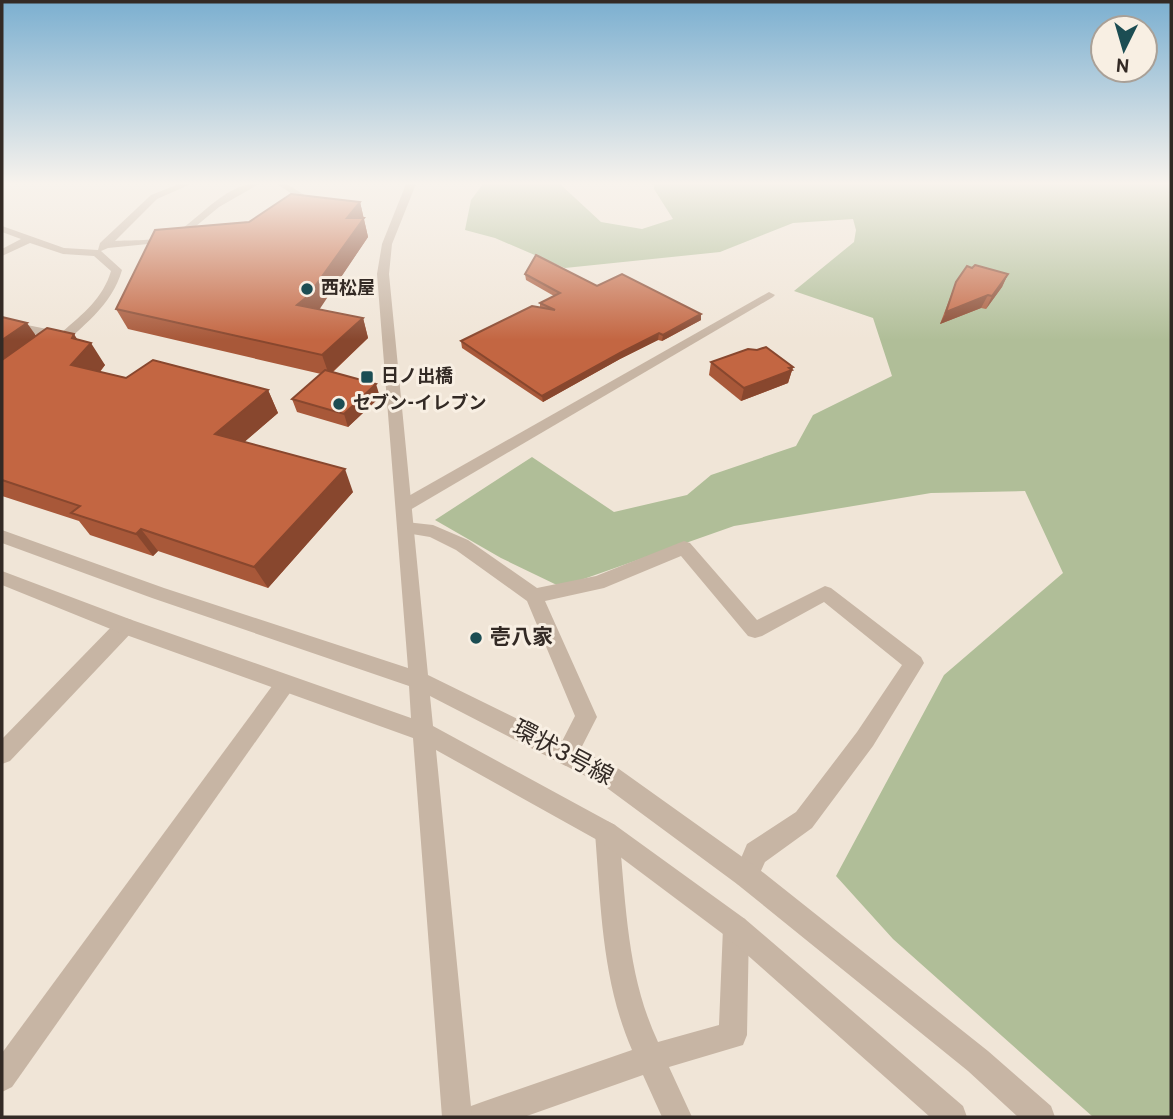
<svg xmlns="http://www.w3.org/2000/svg" width="1173" height="1119" font-family="Overpass,'Noto Sans JP',sans-serif">
  <style>
    .green { fill: #b0be98 }
    .lines { fill: none; stroke-linecap: round; stroke-linejoin: round }
    .minor { fill: #c7b5a4; fill-rule: evenodd }
    .tertiary { fill: #c7b5a4; fill-rule: evenodd }
    .wall { fill: #a85839 }
    .shaded-wall { fill: #88472e }
    .building { fill: #c36642; stroke: #88472e; stroke-width: 2 }
    .poi-dot { fill: #1c4d53; stroke: #f8efe3; stroke-width: 2.5 }
    .labels { text-anchor: middle; dominant-baseline: central; stroke-width: 6; stroke-linejoin: round; paint-order: stroke }
    .far-poi-label { font-size: 18px; font-weight: bold; fill: #332a25; stroke: #f8efe3; text-anchor: start }
    .poi-label { font-size: 21px; font-weight: bold; fill: #332a25; stroke: #f8efe3; text-anchor: start }
    .near-street-label { font-size: 24px; fill: #332a25; stroke: #f8efe3 }
  </style>
  <rect width="100%" height="100%" fill="#f0e5d7"/>
  <path class="green" d="M483,184H560L601,222L642,229L673,219L654,189V184H1171V1117H1093L893,939L836,876L944,675L1063,573L1025,491L931,493L734,526L561,587L501,558L435,520L532,457L614,512L687,495L711,475L796,446L813,415L892,376L873,318L794,291L854,242L856,230L853,219L793,223L720,252L565,268L495,238L465,230L471,200Z"/>
  <g class="lines">
    <g class="minor">
      <path d="M179,184H191L157,199L115,241C129,240 158,241 170,236C197,223 226,181 259,184L219,207L178,241L108,248L101,251L122,270C112,306 81,327 55,352L50,353L44,349L55,338L2,328V320L62,332C83,314 103,298 111,271L94,256L63,254L30,243L2,256V249L21,239L2,232V226L64,248L98,250L100,243L151,195Z"/>
      <path d="M277,184H287L306,196L288,214L280,212L295,196Z"/>
      <path d="M769,292L775,295L773,297L410,510H398L396,506L398,502Z"/>
      <path d="M406,522L433,525L468,540L537,588L596,576L684,541L690,543L757,620L825,586L831,588L921,657L924,663L873,746L812,828L765,862L755,884L746,887L737,884L734,875L747,844L796,812L857,732L902,665L824,602L762,636L755,638L748,636L681,556L604,588L545,601L597,717L574,762L566,766L558,762L555,755L575,716L527,601L456,550L430,537L400,532L398,528Z"/>
      <path d="M125,618L132,620L135,626L132,632L10,761L2,764V739L118,620Z"/>
      <path d="M285,675L292,678L295,684L292,690L12,1087L2,1092V1053L278,678Z"/>
      <path d="M607,821L615,825L619,833C626,904 627,976 658,1042L719,1025L723,928L727,919L736,915L745,919L749,928L747,1035L743,1045L669,1067L692,1117H662L643,1075L524,1117H467L471,1106L482,1102L632,1050C602,981 601,907 595,833L599,825Z"/>
    </g>
    <path class="tertiary" d="M406,184H416L392,244L389,274L428,675L619,769L755,866L988,1051L1051,1106L1055,1117H1018L968,1071L737,884L603,785L430,696L433,726L615,825L745,919L963,1106L967,1117H930L727,937L599,841L436,750L472,1117H442L413,738L118,632L2,585V571L132,620L411,718L409,686L152,598L2,543V530L164,588L408,668L377,274L382,244Z"/>
  </g>
  <g class="wall">
    <path d="M360,202L368,237L319,309L363,318L368,338L333,372L380,397L348,427L297,412L292,399L321,374L128,329L116,309L249,222Z"/>
    <path d="M972,268L1008,274L1002,287L986,309L981,308L940,324L956,282Z"/>
    <path d="M525,274L597,286L701,320L662,341L658,340L620,359L543,402L462,348L461,341L540,308V303L554,296L526,280Z"/>
    <path d="M2,317L36,336L77,339L105,365L100,372L126,378L268,390L278,413L244,442L353,492L268,588L158,551L153,556L90,535L79,521L2,496Z"/>
    <path d="M711,362L793,367L788,383L741,401L709,375Z"/>
  </g>
  <g class="shaded-wall">
    <path d="M360,202L368,237L315,316L297,305L347,218Z"/>
    <path d="M1008,274L1002,287L986,309L992,296Z"/>
    <path d="M988,295L981,308L940,324L946,312Z"/>
    <path d="M701,314V320L662,341L663,335Z"/>
    <path d="M363,318L368,338L329,375L322,355Z"/>
    <path d="M27,323L42,344L2,375V340Z"/>
    <path d="M659,333L658,340L620,359L543,402L542,396L620,353Z"/>
    <path d="M74,334L84,350L91,343L105,365L87,387L71,365L72,338Z"/>
    <path d="M793,367L788,383L741,401L744,388Z"/>
    <path d="M376,384L380,397L348,427L344,414Z"/>
    <path d="M268,390L278,413L228,456L215,434Z"/>
    <path d="M345,469L353,492L268,588L254,567Z"/>
    <path d="M141,529L158,551L153,556L136,534Z"/>
  </g>
  <g class="building">
    <path d="M291,194L360,202L347,218H364L308,296L297,305L363,318L322,355L116,309L155,230L249,222Z"/>
    <path d="M536,255L597,286L622,274L701,314L663,335L659,333L620,353L542,396L461,341L532,306L555,310L540,303L560,293L525,274Z"/>
    <path d="M975,265L1008,274L992,296L988,295L946,312L956,282L967,266L972,268Z"/>
    <path d="M2,317L27,323L2,340Z"/>
    <path d="M47,328L74,334L72,338L91,343L71,365L126,378L153,360L268,390L215,434L345,469L254,567L141,529L136,534L71,513L80,506L2,480V360Z"/>
    <path d="M766,347L793,367L789,368L792,370L744,388L711,362L748,349L757,350Z"/>
    <path d="M325,370L376,384L344,414L292,399Z"/>
  </g>
  <linearGradient id="sky" x2="0" y2="1"><stop stop-color="#7bafd0"/><stop offset="0.54" stop-color="#f8f3ed"/><stop offset="1" stop-color="#f8f3ed" stop-opacity="0"/></linearGradient>
  <rect width="1173" height="340" fill="url(#sky)"/>
  <g class="poi-dot">
    <circle cx="307" cy="289" r="7"/>
    <rect x="360" y="370" width="14" height="14" rx="3.5"/>
    <circle cx="339" cy="404" r="7"/>
    <circle cx="476" cy="638" r="7"/>
  </g>
  <g class="labels">
    <g class="far-poi-label">
      <text x="321" y="289">西松屋</text>
      <text x="381" y="377">日ノ出橋</text>
      <text x="353" y="404">セブン-イレブン</text>
    </g>
    <g class="poi-label">
      <text x="490" y="638">壱八家</text>
    </g>
    <g class="near-street-label">
      <text transform="translate(562 754) rotate(28)">環状3号線</text>
    </g>
  </g>
  <rect width="1173" height="1119" fill="none" stroke="#332a25" stroke-width="7"/>
  <g transform="translate(1124 49) rotate(185)"><circle r="33" fill="#f8efe3" stroke="#a9a097" stroke-width="2"/>
  <path d="M0-5L12 26L0 18L-12 26Z" fill="#1c4d53"/>
  <text y="-10" font-size="19" font-weight="bold" text-anchor="middle" fill="#332a25">N</text>
  </g>
</svg>
